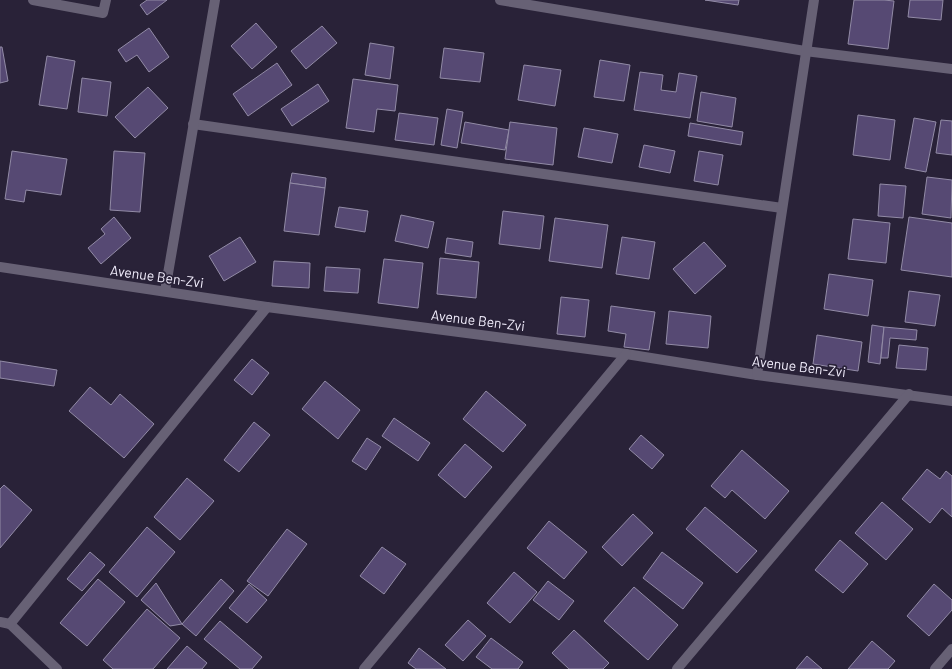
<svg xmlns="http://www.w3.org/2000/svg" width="952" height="669" font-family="Barlow,sans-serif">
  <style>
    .building { fill: #564973; stroke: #928ba6 }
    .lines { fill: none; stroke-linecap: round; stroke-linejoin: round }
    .minor { stroke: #676175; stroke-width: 10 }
    .labels { text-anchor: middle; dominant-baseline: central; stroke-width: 3.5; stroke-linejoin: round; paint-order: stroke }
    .street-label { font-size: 14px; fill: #f2eefd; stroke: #292238 }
  </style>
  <rect width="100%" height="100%" fill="#292238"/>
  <g class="building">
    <path d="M147,0H167L147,15L140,5Z"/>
    <path d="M705,0H739L738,5Z"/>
    <path d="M854,0H884L894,1L888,49L848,44Z"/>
    <path d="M910,0H943L941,20L908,17Z"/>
    <path d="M256,23L277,47L252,69L231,46Z"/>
    <path d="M322,26L337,43L306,69L291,51Z"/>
    <path d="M149,28L169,57L149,72L137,55L126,62L118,50Z"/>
    <path d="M370,43L394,47L390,79L365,75Z"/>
    <path d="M0,47H2L8,81L0,83Z"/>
    <path d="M444,48L484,53L480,82L440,78Z"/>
    <path d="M47,56L75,61L67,109L39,105Z"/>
    <path d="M600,60L630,65L624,101L594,97Z"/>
    <path d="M277,63L292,85L248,116L233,94Z"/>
    <path d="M524,65L561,70L555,106L518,100Z"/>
    <path d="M640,72L663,75L661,90L676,92L679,73L697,76L690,118L634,110Z"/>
    <path d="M82,78L111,82L107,116L78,112Z"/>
    <path d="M353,79L398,85L395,111L377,109L374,132L346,128Z"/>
    <path d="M318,84L329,101L292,126L281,109Z"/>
    <path d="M148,87L168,108L135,138L115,117Z"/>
    <path d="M701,92L736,98L732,127L697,121Z"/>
    <path d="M447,109L463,112L457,148L441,145Z"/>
    <path d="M399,113L438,118L434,145L395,140Z"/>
    <path d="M858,115L895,120L890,160L853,155Z"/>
    <path d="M914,118L936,122L926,172L905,168Z"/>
    <path d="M941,120L952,121V155L936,153Z"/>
    <path d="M465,122L509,130L505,150L461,143Z"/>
    <path d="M510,122L557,128L553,165L505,159Z"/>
    <path d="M690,123L743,132L741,145L688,136Z"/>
    <path d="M584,128L618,134L612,163L578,157Z"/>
    <path d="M644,145L675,151L670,173L639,167Z"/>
    <path d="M12,151L67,159L61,195L26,190L24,202L5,199Z"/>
    <path d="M114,151L145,153L140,212L110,210Z"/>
    <path d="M699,151L723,155L718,185L694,181Z"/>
    <path d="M292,173L326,178L325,188L290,183Z"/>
    <path d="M927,177L952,180L951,218L922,214Z"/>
    <path d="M290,183L325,188L319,235L284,231Z"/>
    <path d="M880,184L906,186L903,218L878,216Z"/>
    <path d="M339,207L368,211L365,232L335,227Z"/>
    <path d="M503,211L544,216L540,249L499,244Z"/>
    <path d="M401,215L434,222L428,248L395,241Z"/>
    <path d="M114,217L131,238L101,264L88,248L105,234L101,229Z"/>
    <path d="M909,217L952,223V277L901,270Z"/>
    <path d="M555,218L608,225L602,268L549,261Z"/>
    <path d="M853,219L890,223L886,263L848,259Z"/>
    <path d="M240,237L256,262L224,281L209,256Z"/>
    <path d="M622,237L655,242L649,279L616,274Z"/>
    <path d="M447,238L473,242L471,257L445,253Z"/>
    <path d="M704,242L726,266L695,294L673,269Z"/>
    <path d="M440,258L479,262L476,298L437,294Z"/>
    <path d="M384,259L423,263L418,308L378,303Z"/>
    <path d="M274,261L310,263L309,288L272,286Z"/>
    <path d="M326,267L360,269L358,293L324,291Z"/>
    <path d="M829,274L873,280L868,316L824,309Z"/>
    <path d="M909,291L940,295L935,326L905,322Z"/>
    <path d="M561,297L589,300L585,337L557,334Z"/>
    <path d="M611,306L655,312L649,350L624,347L626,334L608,331Z"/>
    <path d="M669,311L711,316L708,348L666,344Z"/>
    <path d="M872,325L884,327L880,364L868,362Z"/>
    <path d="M884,327L917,330L916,340L890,338L888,358H881Z"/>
    <path d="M817,335L862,342L858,371L813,364Z"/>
    <path d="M899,345L928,348L926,370L896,368Z"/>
    <path d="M252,359L269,373L252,395L234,380Z"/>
    <path d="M0,361L57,370L54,386L0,378Z"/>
    <path d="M325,381L360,410L338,439L302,409Z"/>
    <path d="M90,387L111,405L120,394L154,424L124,458L69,411Z"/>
    <path d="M486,391L526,425L503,452L463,419Z"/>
    <path d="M394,418L430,443L418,461L382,436Z"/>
    <path d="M254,422L270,435L239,472L224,460Z"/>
    <path d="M641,435L664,455L652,469L629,449Z"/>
    <path d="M367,438L381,447L366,470L352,461Z"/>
    <path d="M465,444L492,467L465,498L438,475Z"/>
    <path d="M742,450L789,491L765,519L732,490L725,498L711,486Z"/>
    <path d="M927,469L940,479L946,471L952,476V517L942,508L930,523L902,499Z"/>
    <path d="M187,478L214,501L180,540L154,517Z"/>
    <path d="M4,485L32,510L0,548V489Z"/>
    <path d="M882,502L913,529L886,560L855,533Z"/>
    <path d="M705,507L757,551L737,573L686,529Z"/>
    <path d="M633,514L653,533L622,566L602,547Z"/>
    <path d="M549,521L587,552L564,579L527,548Z"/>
    <path d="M147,527L175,552L137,597L109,572Z"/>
    <path d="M287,529L307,544L268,596L247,581Z"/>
    <path d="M840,540L868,564L843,593L815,570Z"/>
    <path d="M382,547L406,564L384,594L360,576Z"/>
    <path d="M90,552L105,565L82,591L67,579Z"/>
    <path d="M662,552L703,583L683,609L643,578Z"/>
    <path d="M514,572L537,592L510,623L487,603Z"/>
    <path d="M98,579L125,602L87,646L60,623Z"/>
    <path d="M221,579L234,591L196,636L182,624Z"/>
    <path d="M548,581L574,601L559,620L533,600Z"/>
    <path d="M156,583L182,624L170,626L141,600Z"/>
    <path d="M249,584L267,600L247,623L229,608Z"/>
    <path d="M934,584L952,600V610L929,636L907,616Z"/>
    <path d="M634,587L678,625L648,660L604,621Z"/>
    <path d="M147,609L180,638L153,669H113L103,660Z"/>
    <path d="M468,620L486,636L463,661L445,645Z"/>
    <path d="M220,621L262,657L252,669H240L204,639Z"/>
    <path d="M574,630L609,663L603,669H569L552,653Z"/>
    <path d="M491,638L523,662L518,669H492L476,657Z"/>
    <path d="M872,641L895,661L888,669H848Z"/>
    <path d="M187,646L207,663L202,669H167Z"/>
    <path d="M419,648L446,669H416L408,663Z"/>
    <path d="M807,656L822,669H796Z"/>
  </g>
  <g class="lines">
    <g class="minor">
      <path d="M33,0L103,13L106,0"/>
      <path d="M500,0L805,51L952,69"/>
      <path d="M193,124L782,208"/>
      <path d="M0,267L267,307L626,354L757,375L952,401"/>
      <path d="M165,291L215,0"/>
      <path d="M757,375L814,0"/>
      <path d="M0,622L10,624L57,669"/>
      <path d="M10,624L267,307"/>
      <path d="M364,669L626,354"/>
      <path d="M677,669L909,394"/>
      <path d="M935,669L952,649"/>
    </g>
  </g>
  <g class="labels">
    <g class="street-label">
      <text transform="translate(157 276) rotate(8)">Avenue Ben-Zvi</text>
      <text transform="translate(478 320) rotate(7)">Avenue Ben-Zvi</text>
      <text transform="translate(799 366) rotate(7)">Avenue Ben-Zvi</text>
    </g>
  </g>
</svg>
